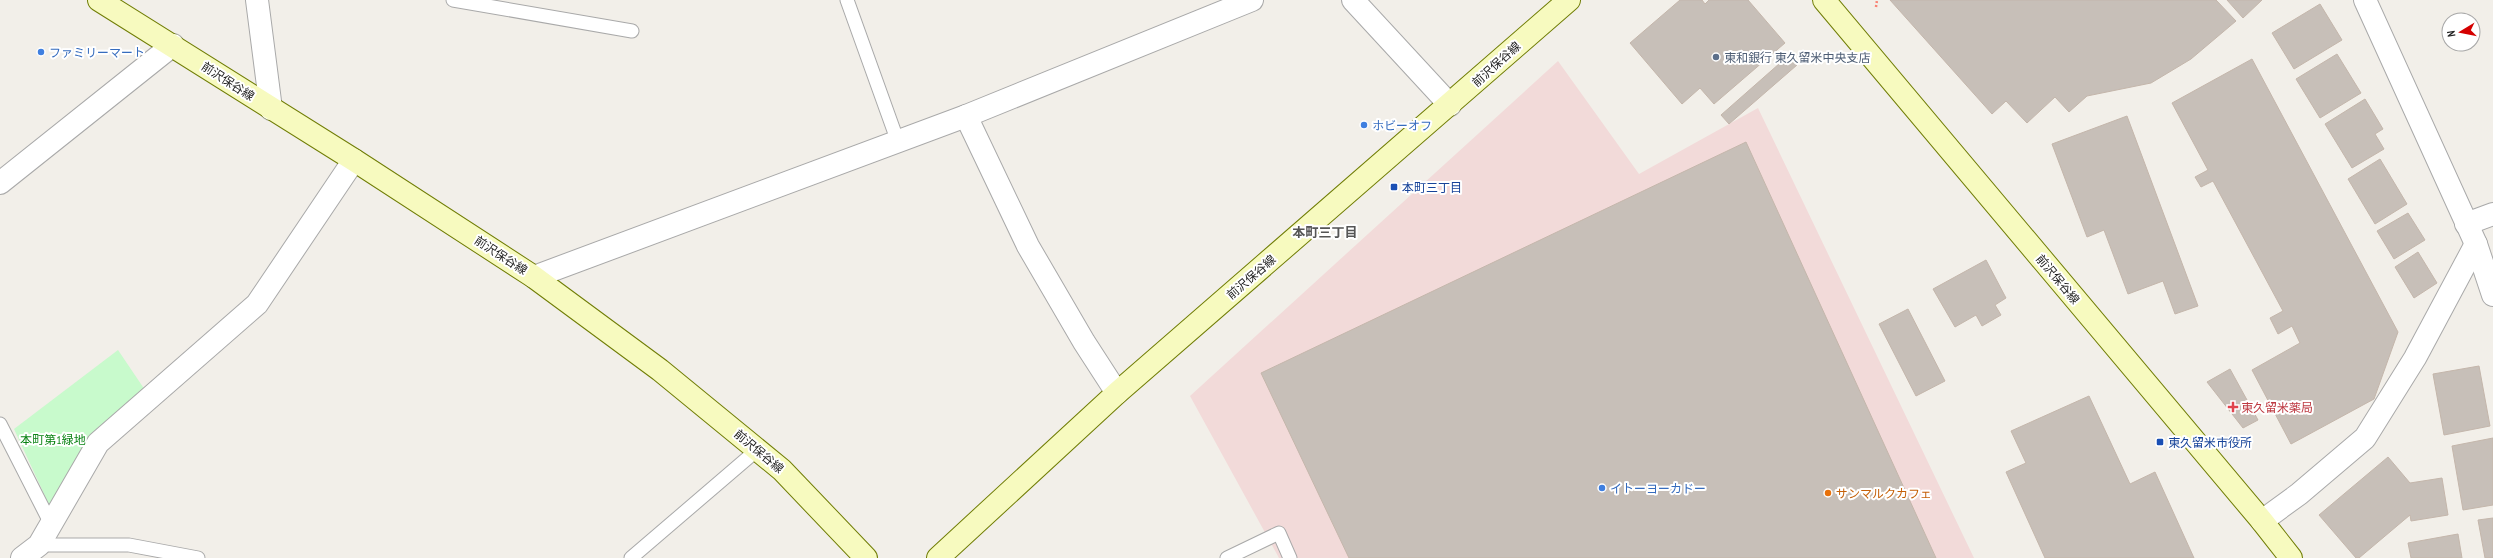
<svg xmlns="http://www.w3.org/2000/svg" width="2493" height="558" font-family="'PT Sans Narrow','Noto Sans JP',sans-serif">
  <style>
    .commercial { fill: #f2dad9 }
    .park { fill: #c8facc }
    .building { fill: #c7bfb8; stroke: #c4b6ab }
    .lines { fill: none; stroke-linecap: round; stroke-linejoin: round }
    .lane-casing { stroke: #a9a9a9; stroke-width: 15 }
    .street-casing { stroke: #a9a9a9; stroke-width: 24 }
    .secondary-casing { stroke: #707d05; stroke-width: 24 }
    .path { stroke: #fa8072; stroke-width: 2.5; stroke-dasharray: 2 2; stroke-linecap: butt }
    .lane { stroke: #fff; stroke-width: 13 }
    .street { stroke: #fff; stroke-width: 22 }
    .secondary { stroke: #f7fabf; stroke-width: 22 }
    .shop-dot { fill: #3f7fe0; stroke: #fff; stroke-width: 1.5 }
    .service-dot { fill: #5c6f8a; stroke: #fff; stroke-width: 1.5 }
    .transit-dot { fill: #1a4fb4; stroke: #fff; stroke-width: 1.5 }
    .health-dot { fill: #e0444e; stroke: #fff; stroke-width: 1.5 }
    .food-dot { fill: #e8710a; stroke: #fff; stroke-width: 1.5 }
    .labels { text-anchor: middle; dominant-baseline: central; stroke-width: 4; stroke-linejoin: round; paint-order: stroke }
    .shop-label { font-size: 12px; fill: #366cbe; stroke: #fff; text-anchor: start }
    .service-label { font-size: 12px; fill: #4e5e75; stroke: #fff; text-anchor: start }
    .street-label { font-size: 12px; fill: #222; stroke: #fff }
    .transit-label { font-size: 12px; fill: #164399; stroke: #fff; text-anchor: start }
    .health-label { font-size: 12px; fill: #be3a42; stroke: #fff; text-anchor: start }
    .park-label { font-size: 12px; fill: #0c8416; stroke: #fff }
    .food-label { font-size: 12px; fill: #c56008; stroke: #fff; text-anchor: start }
    .neighbourhood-label { font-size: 13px; font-weight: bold; fill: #555; stroke: #fff }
  </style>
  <rect width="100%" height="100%" fill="#f2efe9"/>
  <path class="commercial" d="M1558,61L1639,174L1758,108L1974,558H1279L1190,396Z"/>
  <path class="park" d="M118,350L145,390L51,509L14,429Z"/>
  <g class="building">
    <path d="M1680,0H1702L1705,4L1709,0H1748L1785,43L1714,104L1700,88L1682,104L1630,43Z"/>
    <path d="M1890,0H2216L2236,21L2191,59L2151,83L2087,96L2069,112L2055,97L2027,123L2006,101L1992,114Z"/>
    <path d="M2227,0H2262L2243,18Z"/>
    <path d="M2320,4L2342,40L2294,69L2272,33Z"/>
    <path d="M2337,54L2361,93L2320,118L2296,79Z"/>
    <path d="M1788,56L1797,65L1729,124L1721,115Z"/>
    <path d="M2252,59L2398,332L2374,399L2291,444L2252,370L2300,343L2292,326L2278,334L2270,318L2283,311L2213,181L2201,187L2195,177L2208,170L2172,103Z"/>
    <path d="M2365,99L2383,129L2375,134L2384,149L2352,168L2325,124Z"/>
    <path d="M2127,116L2198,306L2175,314L2163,281L2128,294L2104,230L2087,237L2052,144Z"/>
    <path d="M1746,142L1936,558H1349L1261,373Z"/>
    <path d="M2380,159L2407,204L2375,224L2348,179Z"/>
    <path d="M2408,213L2425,240L2394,259L2377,231Z"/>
    <path d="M2418,252L2437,283L2414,298L2395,267Z"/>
    <path d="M1986,260L2006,298L1995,305L2001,315L1982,326L1976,315L1955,327L1933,289Z"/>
    <path d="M1908,309L1945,381L1916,396L1879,324Z"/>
    <path d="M2479,366L2490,426L2444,435L2433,374Z"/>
    <path d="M2230,369L2258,420L2243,428L2207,382Z"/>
    <path d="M2089,396L2130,484L2155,472L2194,558H2045L2006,472L2026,463L2011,431Z"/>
    <path d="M2493,438V505L2463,510L2452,446Z"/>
    <path d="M2388,457L2410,483L2442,478L2448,515L2411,521L2410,515L2359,558H2356L2319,515Z"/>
    <path d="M2493,518V558H2485L2478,520Z"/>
    <path d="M2458,534L2462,558H2411L2408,543Z"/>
  </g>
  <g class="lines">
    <g class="lane-casing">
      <g id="lane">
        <path d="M453,0L632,31"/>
        <path d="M847,0L898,142"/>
        <path d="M0,424L51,524"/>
        <path d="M39,545H129L198,558"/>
        <path d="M631,558L757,450"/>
        <path d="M1227,558L1279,533L1290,558"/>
      </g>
    </g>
    <g class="street-casing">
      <g id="street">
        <path d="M257,0L271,109"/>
        <path d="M1353,0L1450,105"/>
        <path d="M2365,0L2476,244L2493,295"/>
        <path d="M966,116L1028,246L1084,342L1117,393"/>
        <path d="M0,183L173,45"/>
        <path d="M2466,224L2493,214"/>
        <path d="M534,277L966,116L1252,0"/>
        <path d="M2262,521L2299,494L2365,438L2415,358L2476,244"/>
        <path d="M22,558L39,545L98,443L257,304L354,160"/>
      </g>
    </g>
    <g class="secondary-casing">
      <g id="secondary">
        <path d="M99,0L354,160L534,277L660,370L782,470L866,558"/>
        <path d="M1824,0L2262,521L2291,558"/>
        <path d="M938,558L1117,393L1569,0"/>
      </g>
    </g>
    <path class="path" d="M1876,7L1877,0"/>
    <use href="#lane" class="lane"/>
    <use href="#street" class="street"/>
    <use href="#secondary" class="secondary"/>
  </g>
  <g class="shop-dot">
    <circle cx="41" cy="52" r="4"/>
    <circle cx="1364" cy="125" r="4"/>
    <circle cx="1602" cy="488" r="4"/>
  </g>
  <circle class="service-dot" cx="1716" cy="57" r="4"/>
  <g class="transit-dot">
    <rect x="1390" y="183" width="8" height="8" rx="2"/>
    <rect x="2156" y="438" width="8" height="8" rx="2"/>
  </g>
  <path class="health-dot" d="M2231 401h4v4h4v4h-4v4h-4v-4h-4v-4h4z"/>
  <circle class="food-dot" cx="1828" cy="493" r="4"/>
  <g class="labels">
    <g class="shop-label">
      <text x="49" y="52">ファミリーマート</text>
      <text x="1372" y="125">ホビーオフ</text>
      <text x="1610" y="488">イトーヨーカドー</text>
    </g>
    <g class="service-label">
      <text x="1724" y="57">東和銀行 東久留米中央支店</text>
    </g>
    <g class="street-label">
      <text transform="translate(1496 64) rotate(-42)">前沢保谷線</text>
      <text transform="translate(228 81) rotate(33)">前沢保谷線</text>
      <text transform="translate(501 255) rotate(33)">前沢保谷線</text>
      <text transform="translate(1251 277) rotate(-41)">前沢保谷線</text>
      <text transform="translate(2058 279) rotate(50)">前沢保谷線</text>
      <text transform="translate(759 451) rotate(40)">前沢保谷線</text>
    </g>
    <g class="transit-label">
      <text x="1402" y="187">本町三丁目</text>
      <text x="2168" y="442">東久留米市役所</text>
    </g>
    <g class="health-label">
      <text x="2241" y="407">東久留米薬局</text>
    </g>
    <g class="park-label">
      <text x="53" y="439">本町第1緑地</text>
    </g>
    <g class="food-label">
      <text x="1836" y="493">サンマルクカフェ</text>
    </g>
    <g class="neighbourhood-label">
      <text x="1325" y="232">本町三丁目</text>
    </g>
  </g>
  <g transform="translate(2461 32) rotate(260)"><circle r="19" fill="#ffffff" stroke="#a7a7a7"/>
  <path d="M0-3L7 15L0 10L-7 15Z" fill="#d40000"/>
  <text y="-6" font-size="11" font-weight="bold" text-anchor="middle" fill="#222222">N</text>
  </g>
</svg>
